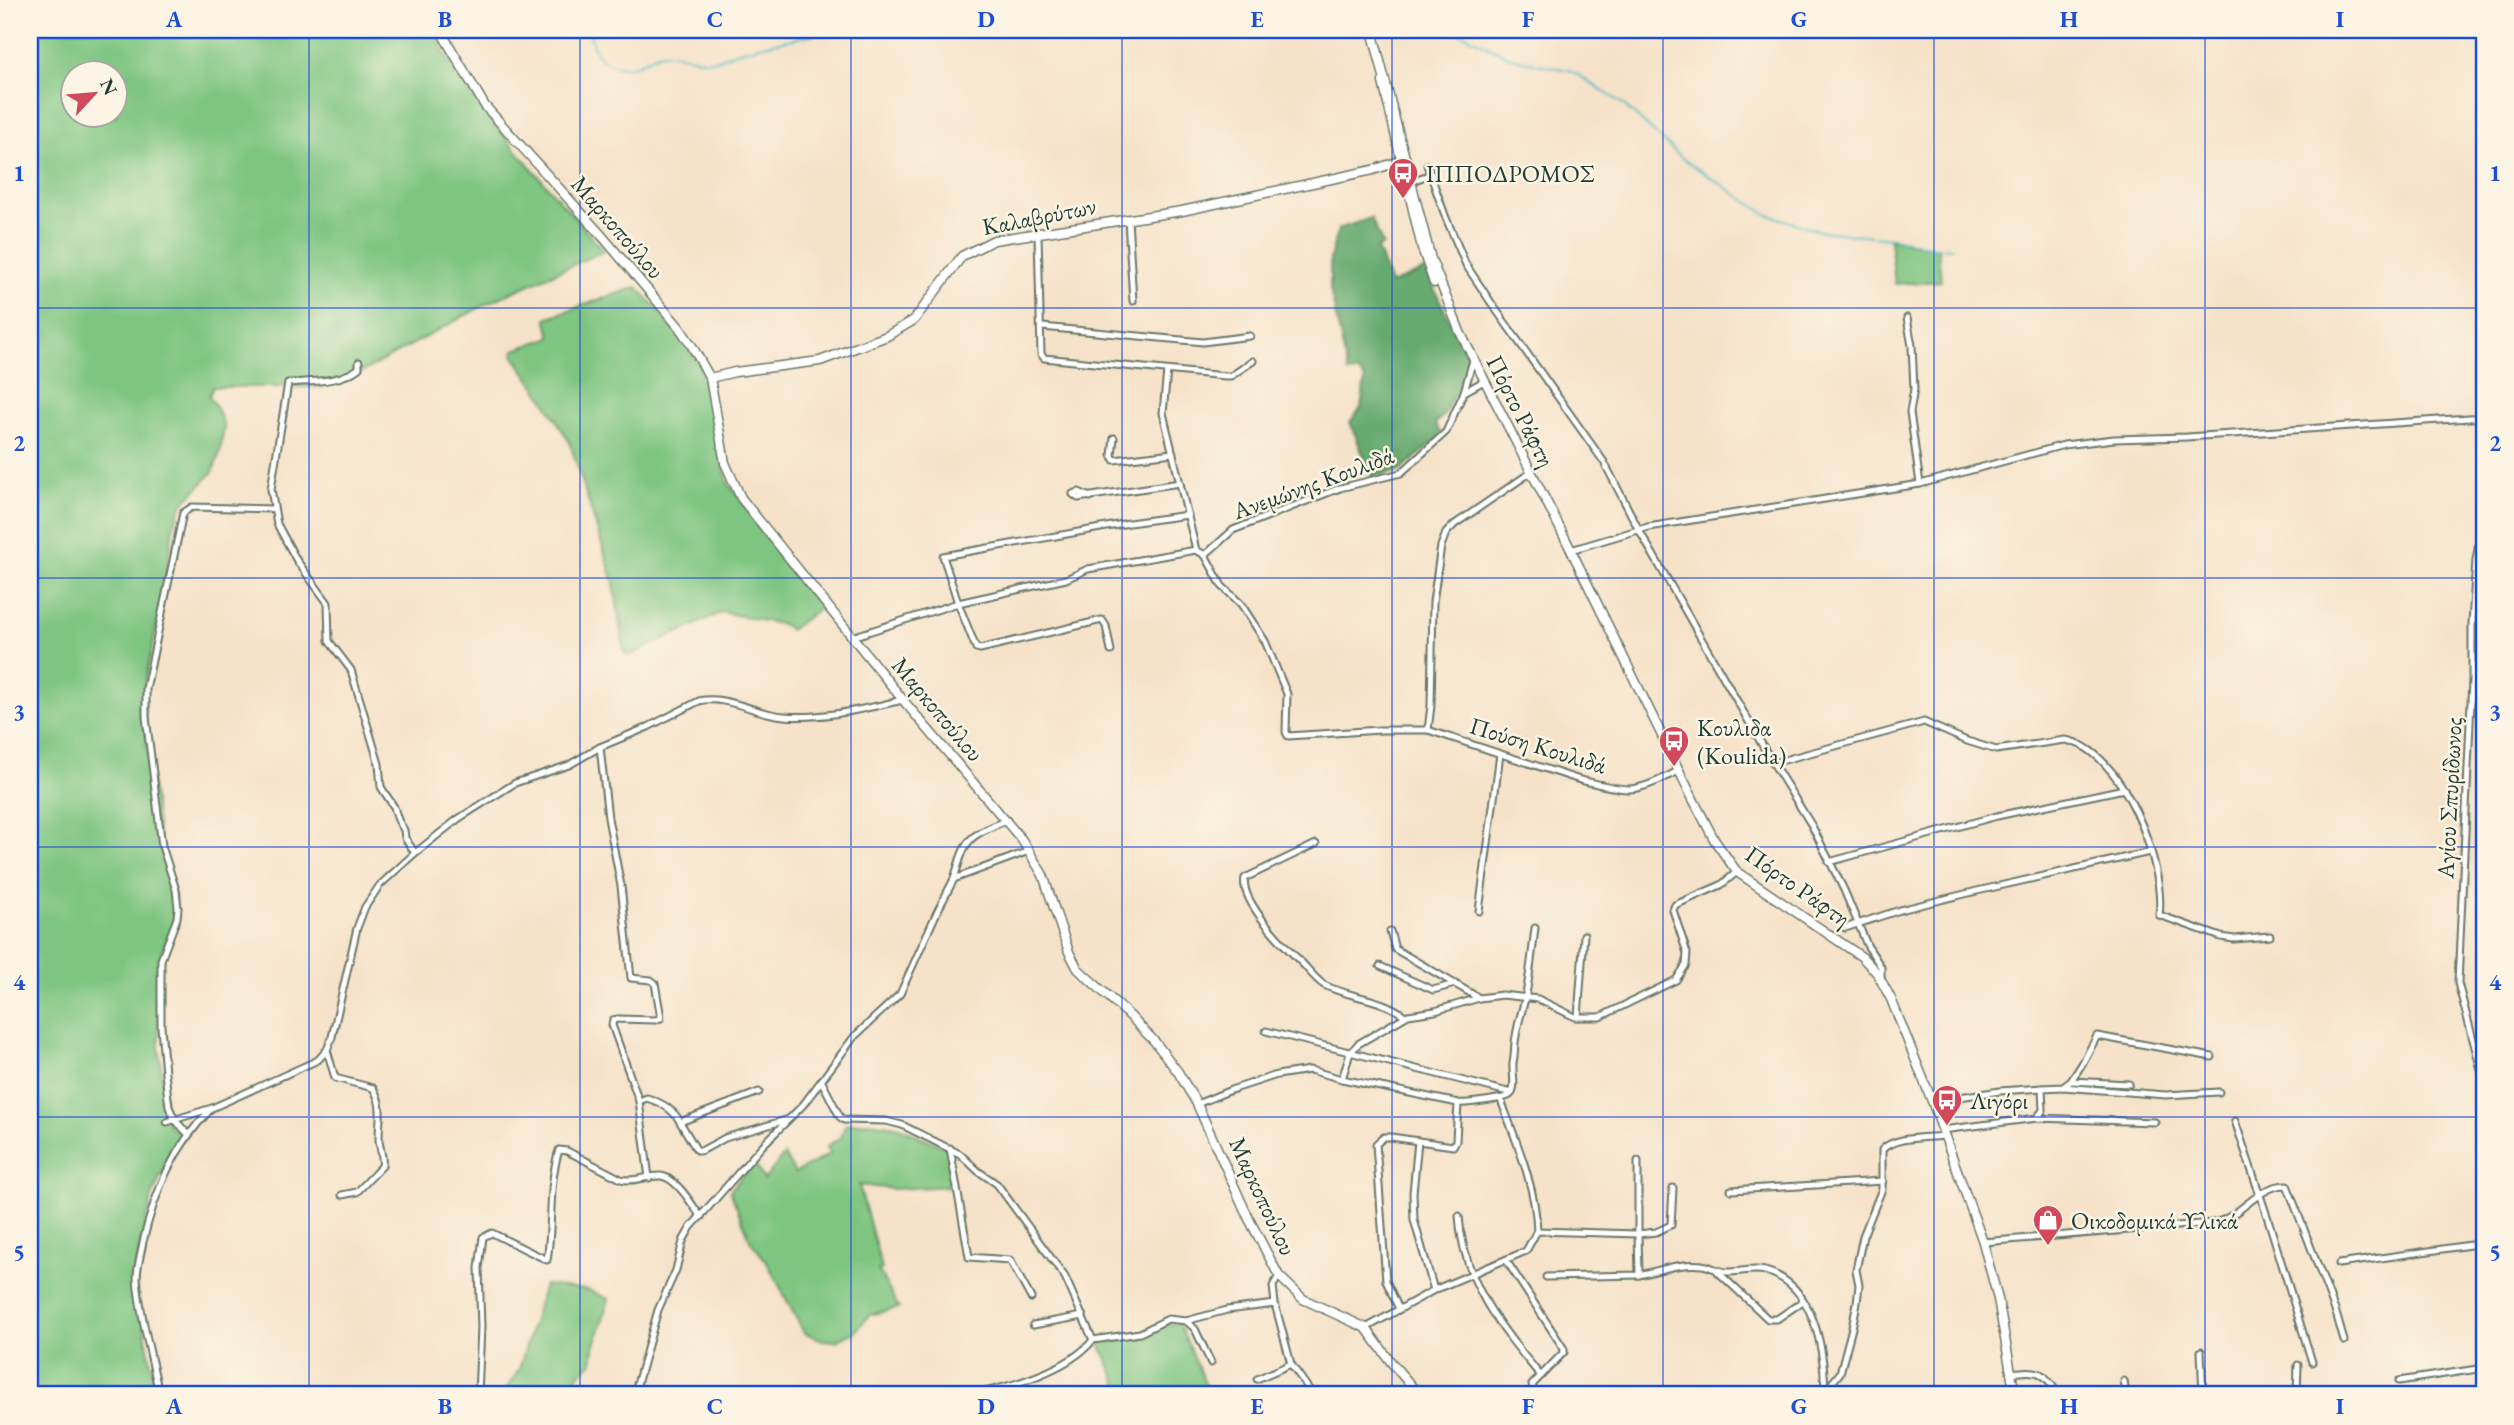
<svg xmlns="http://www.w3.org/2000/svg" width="2514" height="1425" font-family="'EB Garamond',serif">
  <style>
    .green { fill: #7ec581; stroke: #4e815a; stroke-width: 2; fill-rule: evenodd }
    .forest { fill: #66aa6f; stroke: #427452; stroke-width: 2 }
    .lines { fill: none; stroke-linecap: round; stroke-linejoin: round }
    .stream { stroke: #4cbbc2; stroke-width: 2 }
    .street-casing { stroke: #6a7768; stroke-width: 9 }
    .secondary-casing { stroke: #6a7768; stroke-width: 11 }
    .street { stroke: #fff; stroke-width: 5 }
    .secondary { stroke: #fff; stroke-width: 8 }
    .grid { fill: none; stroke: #1d4ed8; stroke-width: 2; stroke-opacity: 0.55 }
    .labels { text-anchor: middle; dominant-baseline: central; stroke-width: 5; stroke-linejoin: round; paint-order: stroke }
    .poi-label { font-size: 24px; fill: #1f3d34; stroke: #fcf5e5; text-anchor: start }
    .street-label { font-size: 24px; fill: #1f3d34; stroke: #fcf5e5 }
    .neatline { fill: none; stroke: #1d4ed8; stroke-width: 2.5 }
    .grid-label { font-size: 23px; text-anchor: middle; font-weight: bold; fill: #1d4ed8 }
  </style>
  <rect width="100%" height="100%" fill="#fcf5e5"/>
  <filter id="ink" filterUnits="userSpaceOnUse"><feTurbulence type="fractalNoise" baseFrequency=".0143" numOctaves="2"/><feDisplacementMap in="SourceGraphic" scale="14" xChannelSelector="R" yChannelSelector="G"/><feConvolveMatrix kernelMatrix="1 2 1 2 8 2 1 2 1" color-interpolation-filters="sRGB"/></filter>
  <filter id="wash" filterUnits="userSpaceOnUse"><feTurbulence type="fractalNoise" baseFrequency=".00686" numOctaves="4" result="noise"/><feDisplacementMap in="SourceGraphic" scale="28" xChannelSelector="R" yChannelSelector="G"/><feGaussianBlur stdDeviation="1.57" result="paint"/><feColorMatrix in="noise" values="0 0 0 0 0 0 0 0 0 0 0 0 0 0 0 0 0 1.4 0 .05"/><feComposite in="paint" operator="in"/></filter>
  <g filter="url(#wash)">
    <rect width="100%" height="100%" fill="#f6e2c9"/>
    <g class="green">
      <path d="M30,30H433C456,81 493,123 529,165C554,194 579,223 604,251L486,304L362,372L323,387H213L209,396L218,410L224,427L220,452L213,472L183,503L173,528L164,592L144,686L145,728L159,843L175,898L173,923L158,962L159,1047L167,1122L171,1129L178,1130L184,1137L172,1148L152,1197L135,1266L136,1285L157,1395H30ZM74,74H116V116H74Z"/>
      <path d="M1890,239L1938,248L1941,281L1895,284Z"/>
      <path d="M637,287C659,311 694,348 704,379C716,413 716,450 729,484L822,606L790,630L784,625L722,612L631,655H626L624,652L614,583L570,443L542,396L513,355L514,350L551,337L546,318Z"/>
      <path d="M869,1122L897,1126L947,1148L953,1186L893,1189L859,1185L882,1269L878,1270L899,1308L869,1315L855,1332L836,1341L823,1340L804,1333L767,1262L751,1242L730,1191L754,1161L764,1180L784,1155L795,1173L830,1154L827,1146L840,1138L846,1124Z"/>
      <path d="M544,1285L588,1290L609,1299L594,1348L592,1363C579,1372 574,1380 570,1395H502L519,1370Z"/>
      <path d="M1160,1324H1179L1210,1395H1096L1119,1386L1099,1342L1136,1338Z"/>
    </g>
    <path class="forest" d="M1371,218L1383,245L1377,249L1391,284L1425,270L1470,361L1465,374L1461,394L1453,396L1445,414L1435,424L1442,435L1400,471L1372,477L1350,422L1361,408L1365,379L1358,372L1348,373L1330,289V258L1338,229Z"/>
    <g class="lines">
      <g class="stream">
        <path d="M590,30C591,55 606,70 632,66C643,64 651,55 662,53C680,51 697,63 715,60C723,58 732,53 740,51C770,42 800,39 829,30"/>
        <path d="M1449,30L1465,35L1514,59L1572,71L1623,104L1683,159L1766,214L1820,231L1892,238L1934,247L1953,248"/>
      </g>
    </g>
  </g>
  <g filter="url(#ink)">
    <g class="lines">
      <g class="street-casing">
        <g id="street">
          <path d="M1427,165L1446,218L1466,265L1492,304L1604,462L1639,530L1768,755L1812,826L1844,890L1867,945L1881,967V980"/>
          <path d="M1412,181L1431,174"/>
          <path d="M1128,219L1133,301"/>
          <path d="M1038,234L1041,354L1044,358L1225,376H1231L1253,361"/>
          <path d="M1907,318L1912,346L1914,389L1910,412L1920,484"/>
          <path d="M1042,327L1203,342L1250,336"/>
          <path d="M1473,360L1464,392L1446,432L1401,473L1340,488L1233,530L1205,555L1222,586L1241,604L1265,641L1287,694L1286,732L1288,736L1380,730H1428L1431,706L1433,602L1441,546L1446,533L1455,524L1530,473"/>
          <path d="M359,362V368C340,383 311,381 288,383L271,489L277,524L297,561L328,603L329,641L351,670L379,764L381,787L394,807L398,820L404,830L405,838L415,853"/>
          <path d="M1167,371L1163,413L1196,550"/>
          <path d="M1464,392L1484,381"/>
          <path d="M1114,438L1112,455L1114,460L1173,453"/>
          <path d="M1073,494L1078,498L1180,483"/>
          <path d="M1073,494L1079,492L1090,497"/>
          <path d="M2484,513L2476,560L2472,624V680L2458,983L2484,1081"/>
          <path d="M1571,550L1648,527L1920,484L2064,445L2114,439L2187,437L2484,417"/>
          <path d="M852,637L958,603L1066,579L1088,569L1196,550L1205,555"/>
          <path d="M1111,651L1106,626L1102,620L980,649L976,648L958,603L943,556L1129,523L1188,515"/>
          <path d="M1428,730L1580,780C1595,783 1614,789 1630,789C1646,788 1665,778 1678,771"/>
          <path d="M600,747L608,818L621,886L631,978L651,980L655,983L661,1018L655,1020L618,1019L613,1020L612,1025L639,1101L647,1098C660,1102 674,1110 680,1122"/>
          <path d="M1773,763L1924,722L1967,741L1996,750L2065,740C2122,748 2166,865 2159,915L2221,937L2234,939L2270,936"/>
          <path d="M1007,820C967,838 967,835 954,879L1029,851"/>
          <path d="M1316,844L1245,878C1239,901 1285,946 1301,962C1308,969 1315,979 1324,985C1350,998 1383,998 1405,1016"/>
          <path d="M1829,862L1997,816L2124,789"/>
          <path d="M1479,911L1500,754"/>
          <path d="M1845,928L1900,910L1977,891L2150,852"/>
          <path d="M1390,931L1395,949L1479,998"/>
          <path d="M1380,966L1433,990L1455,984"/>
          <path d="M1578,1017L1584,935"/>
          <path d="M1266,1031L1512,1093"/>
          <path d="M327,1050L335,1078L373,1088C384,1106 379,1119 379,1138C379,1148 384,1157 382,1166L357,1192L342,1195"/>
          <path d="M1342,1079L1350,1053L1358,1044L1408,1015L1435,1011L1479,998L1502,995L1538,999L1575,1017H1600L1676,980L1686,965L1687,953L1673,910L1675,905L1721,885L1737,872"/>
          <path d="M2071,1081L2129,1084"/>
          <path d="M822,1082L840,1117L844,1120L886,1121L902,1125L960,1154L978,1171L997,1184L1065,1277L1093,1340C1068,1371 1007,1388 969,1395"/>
          <path d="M2063,1087L2166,1095L2219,1092"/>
          <path d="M2042,1088L2063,1087L2071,1081L2082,1064L2097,1036L2212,1057"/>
          <path d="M759,1092L680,1122L696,1149L699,1151L703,1150L725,1138L789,1119"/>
          <path d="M1501,1100C1516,1141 1536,1187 1537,1231"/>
          <path d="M639,1101L649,1178"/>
          <path d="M1932,1101L2000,1091L2042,1088L2043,1110L2037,1118"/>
          <path d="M1197,1104L1231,1090L1277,1075L1310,1070L1342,1079L1458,1103C1465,1104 1506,1099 1510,1095C1517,1088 1512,1073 1513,1063C1515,1054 1514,1045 1516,1036C1518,1023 1522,1011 1525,999C1530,976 1532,952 1535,928"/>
          <path d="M2235,1121L2268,1219L2312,1362"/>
          <path d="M167,1122L212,1108L318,1060L327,1050L332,1037L357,928L365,907L380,885L415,853L458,819L515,783L569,765L600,747L648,727L699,701C727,695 756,714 784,716C825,719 863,709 903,700"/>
          <path d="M1942,1130L2037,1118L2155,1122"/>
          <path d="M188,1134L175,1120L169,1107L165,1073L161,1027V960L177,918L178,908L176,890L162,846L146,717V689L183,513L192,507L273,509"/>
          <path d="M1418,1141L1413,1193L1414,1220L1434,1290"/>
          <path d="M950,1148L969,1257L1010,1260L1031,1298"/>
          <path d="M1638,1161V1234L1656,1232L1671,1225L1673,1188"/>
          <path d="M1731,1190L1883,1181"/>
          <path d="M1459,1216C1463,1282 1500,1327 1541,1376"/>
          <path d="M1983,1242L2213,1223C2241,1218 2257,1185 2287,1185L2336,1313L2344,1341"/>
          <path d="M1506,1260L1564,1349V1352L1532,1385L1535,1395"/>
          <path d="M2339,1264L2484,1243"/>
          <path d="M1718,1272L1768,1319H1777L1803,1301"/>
          <path d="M1639,1275C1658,1271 1682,1262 1702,1265C1711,1266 1718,1272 1728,1272C1740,1272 1753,1268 1765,1271C1815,1284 1824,1350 1825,1393"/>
          <path d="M1275,1304L1291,1364L1313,1395"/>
          <path d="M1399,1309L1386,1281L1376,1144L1384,1137H1391L1453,1146L1456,1141L1458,1103"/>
          <path d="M1186,1321L1195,1329L1211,1363"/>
          <path d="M1033,1325L1083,1316"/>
          <path d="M1366,1328L1434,1290L1526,1251L1537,1231L1638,1234L1639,1275L1546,1277"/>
          <path d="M1093,1340L1140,1333L1168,1319L1186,1321L1227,1310L1275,1304L1273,1286L1279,1276"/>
          <path d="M2201,1351L2203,1395"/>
          <path d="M2010,1373C2037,1370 2044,1369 2058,1395"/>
          <path d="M1257,1379L1291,1364"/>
          <path d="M2124,1381L2126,1395"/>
          <path d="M2399,1381L2484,1368"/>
          <path d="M159,1395C152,1357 140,1318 137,1279C137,1266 141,1254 143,1242C155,1191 173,1148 210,1110"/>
          <path d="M478,1395L481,1327L479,1268L483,1237L492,1233L547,1260C553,1225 548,1185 559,1150L567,1151L621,1179C635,1183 647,1175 661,1176C677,1178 692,1205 701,1217"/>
          <path d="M634,1395L658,1310L676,1270L683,1241L691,1227L762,1146L803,1105L854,1037L900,994L937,912L954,879"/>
          <path d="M1822,1395L1840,1373L1852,1328L1857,1303L1859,1285L1856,1270L1863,1236L1882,1189V1150C1894,1136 1927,1138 1945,1136"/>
          <path d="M2297,1395L2298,1365"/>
        </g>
      </g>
      <g class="secondary-casing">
        <g id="secondary">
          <path d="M440,30L485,106L603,237L679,327L692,346L710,378L725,463L741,498L903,700L1022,840L1043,875L1069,952L1078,969L1130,1016L1155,1042L1178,1072L1197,1104L1249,1219L1279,1276L1303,1299L1366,1328L1391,1362L1419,1395"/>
          <path d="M1372,30L1431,259L1460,332L1571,550L1693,799L1715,841L1737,872L1862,957L1877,973L1891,999L1932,1101L1983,1242L1998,1299L2015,1395"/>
          <path d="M1383,82L1422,248L1434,283"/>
          <path d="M710,378L735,372L820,361L887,336L914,320L962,256L994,240L1182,211L1373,170L1406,159"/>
        </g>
      </g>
      <use href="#street" class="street"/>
      <use href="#secondary" class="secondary"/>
    </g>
  </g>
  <path class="grid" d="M309,30V1395M580,30V1395M851,30V1395M1122,30V1395M1392,30V1395M1663,30V1395M1934,30V1395M2205,30V1395M30,308H2484M30,578H2484M30,847H2484M30,1117H2484"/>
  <defs>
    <g id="bus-pin" transform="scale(1.575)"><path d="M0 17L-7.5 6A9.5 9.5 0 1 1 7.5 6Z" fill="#d1495b" stroke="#fcf5e5"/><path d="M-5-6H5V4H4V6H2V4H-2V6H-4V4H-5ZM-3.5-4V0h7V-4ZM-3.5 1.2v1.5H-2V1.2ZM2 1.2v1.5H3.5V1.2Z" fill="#fff"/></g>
    <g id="shop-pin" transform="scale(1.575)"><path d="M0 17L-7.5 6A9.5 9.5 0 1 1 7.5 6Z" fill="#d1495b" stroke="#fcf5e5"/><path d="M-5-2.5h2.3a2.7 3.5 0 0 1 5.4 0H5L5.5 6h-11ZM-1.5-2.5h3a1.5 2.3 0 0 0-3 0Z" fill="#fff"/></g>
  </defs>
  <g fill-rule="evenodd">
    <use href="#bus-pin" x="1403" y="173"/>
    <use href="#bus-pin" x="1674" y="741"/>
    <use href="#bus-pin" x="1947" y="1100"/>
    <use href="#shop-pin" x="2048" y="1220"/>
  </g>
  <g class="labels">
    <g class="poi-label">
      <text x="1426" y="173">ΙΠΠΟΔΡΟΜΟΣ</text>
      <text x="1697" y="727">Κουλιδα<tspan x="1697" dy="28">(Koulida)</tspan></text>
      <text x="1970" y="1100">Λιγόρι</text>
      <text x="2071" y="1220">Οικοδομικά Υλικά</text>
    </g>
    <g class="street-label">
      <text transform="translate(1039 216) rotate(-11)">Καλαβρύτων</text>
      <text transform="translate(618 227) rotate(49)">Μαρκοπούλου</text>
      <text transform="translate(1521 411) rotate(63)">Πόρτο Ράφτη</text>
      <text transform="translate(1313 483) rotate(-20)">Ανεμώνης Κουλιδά</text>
      <text transform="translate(938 709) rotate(50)">Μαρκοπούλου</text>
      <text transform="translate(1538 745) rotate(17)">Πούση Κουλιδά</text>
      <text transform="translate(2449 798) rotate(-87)">Αγίου Σπυρίδωνος</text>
      <text transform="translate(1798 886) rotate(35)">Πόρτο Ράφτη</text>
      <text transform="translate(1263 1196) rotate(65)">Μαρκοπούλου</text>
    </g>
  </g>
  <rect width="2514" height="1425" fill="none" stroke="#fcf5e5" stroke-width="77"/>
  <g transform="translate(94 94) rotate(64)"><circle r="33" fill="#fcf5e5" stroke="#a4ab9e" stroke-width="2"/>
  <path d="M0-5L12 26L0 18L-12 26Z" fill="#d1495b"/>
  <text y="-10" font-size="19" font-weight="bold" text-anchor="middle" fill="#1f3d34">N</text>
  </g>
  <rect x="38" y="38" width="2438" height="1348" class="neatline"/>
  <g class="grid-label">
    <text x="174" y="27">A</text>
    <text x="445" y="27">B</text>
    <text x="715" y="27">C</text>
    <text x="986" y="27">D</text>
    <text x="1257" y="27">E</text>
    <text x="1528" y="27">F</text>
    <text x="1799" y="27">G</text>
    <text x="2069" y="27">H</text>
    <text x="2340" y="27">I</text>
    <text x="19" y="181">1</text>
    <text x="2495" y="181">1</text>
    <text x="19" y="451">2</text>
    <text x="2495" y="451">2</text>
    <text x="19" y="720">3</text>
    <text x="2495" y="720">3</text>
    <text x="19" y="990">4</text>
    <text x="2495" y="990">4</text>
    <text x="19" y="1260">5</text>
    <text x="2495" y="1260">5</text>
    <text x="174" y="1414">A</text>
    <text x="445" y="1414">B</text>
    <text x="715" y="1414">C</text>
    <text x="986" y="1414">D</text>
    <text x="1257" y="1414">E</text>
    <text x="1528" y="1414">F</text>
    <text x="1799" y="1414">G</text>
    <text x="2069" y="1414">H</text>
    <text x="2340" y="1414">I</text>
  </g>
</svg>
